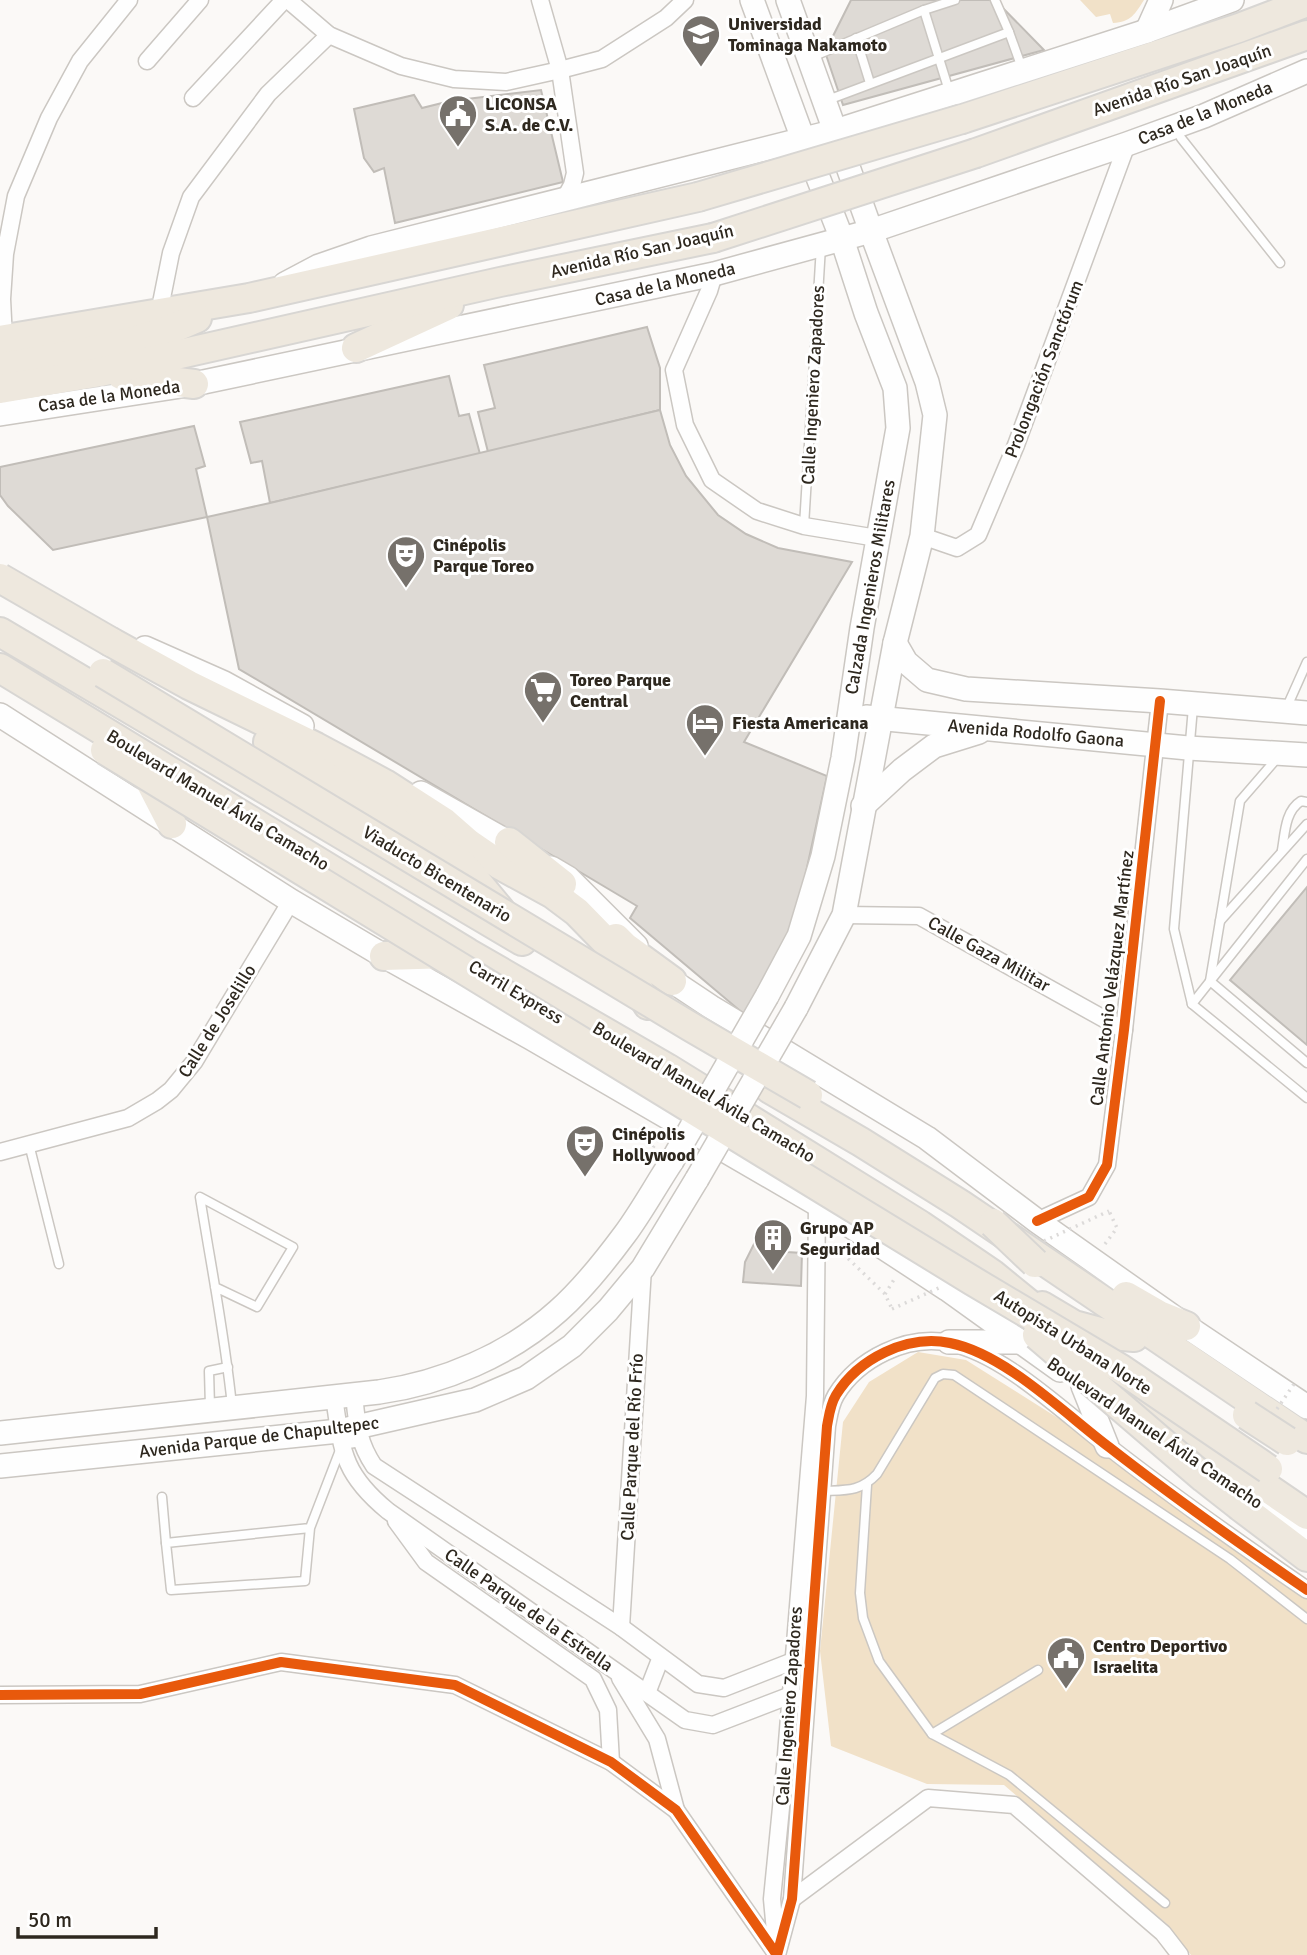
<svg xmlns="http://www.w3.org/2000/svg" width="1307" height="1955" font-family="Signika,sans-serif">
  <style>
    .green { fill: #f1e1c8 }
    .building { fill: #dedad5; stroke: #c1bdb8; stroke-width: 2 }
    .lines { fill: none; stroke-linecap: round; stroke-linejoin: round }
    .lane-casing { stroke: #cbc7c2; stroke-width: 11 }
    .street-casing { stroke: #cbc7c2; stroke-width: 19 }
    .secondary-casing { stroke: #cbc7c2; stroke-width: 26 }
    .highway-casing { stroke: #d8d6d3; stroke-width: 32 }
    .path { stroke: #dcdad9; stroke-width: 3.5; stroke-dasharray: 2 5; stroke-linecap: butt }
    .lane { stroke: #fefefe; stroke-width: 8 }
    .street { stroke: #fefefe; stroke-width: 16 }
    .secondary { stroke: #fefefe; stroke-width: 23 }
    .highway { stroke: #eee8de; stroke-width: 28 }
    .secondary-bridge-casing { stroke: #cbc7c2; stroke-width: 26; stroke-linecap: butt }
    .highway-bridge-casing { stroke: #d8d6d3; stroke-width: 32; stroke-linecap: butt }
    .path-bridge { stroke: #dcdad9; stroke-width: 3.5; stroke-dasharray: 2 5; stroke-linecap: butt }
    .secondary-bridge { stroke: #fefefe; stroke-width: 23 }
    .highway-bridge { stroke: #eee8de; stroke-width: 28 }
    .cycleway-casing { stroke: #fff; stroke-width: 15 }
    .cycleway { stroke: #e8590c; stroke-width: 10 }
    .labels { text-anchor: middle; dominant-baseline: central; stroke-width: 6; stroke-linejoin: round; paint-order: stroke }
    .poi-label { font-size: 18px; font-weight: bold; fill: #2e281f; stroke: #fff; text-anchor: start }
    .street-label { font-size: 18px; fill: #2e281f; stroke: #fff }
  </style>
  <rect width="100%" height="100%" fill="#fbf9f7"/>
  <g class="green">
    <path d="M1080,0H1144C1135,14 1131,22 1113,23L1110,14L1096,17Z"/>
    <path d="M918,1352L966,1360L1080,1432L1307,1599V1955H1191L1168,1925L1004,1785L927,1784L831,1746L820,1651L843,1422L869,1382Z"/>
  </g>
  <g class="building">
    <path d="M851,0H995L1044,50L843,105L822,43L833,36Z"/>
    <path d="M541,90L563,182L395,223L384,168L374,172L364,158L354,109L414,95L422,108L450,101Z"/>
    <path d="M647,327L660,368V410L488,452L478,412L495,408L484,365Z"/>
    <path d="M449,376L459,416L469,414L480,454L270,503L262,461L251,463L240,422Z"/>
    <path d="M660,410L670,445L686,476L718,515L746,534L778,548L852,562L744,742L827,776L794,927L745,1015L630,918L637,906L239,669L207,517L270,503Z"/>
    <path d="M194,426L205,466L196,469L207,517L53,550L8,506L0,495V467Z"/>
    <path d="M1307,887V1045L1230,980Z"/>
    <path d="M784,1239L787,1252L802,1253L801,1286L743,1282L745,1262L756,1240Z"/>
  </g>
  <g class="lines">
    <g class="lane-casing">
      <g id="lane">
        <path d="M995,0L1009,32"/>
        <path d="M924,10L950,94"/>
        <path d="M856,38L870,83"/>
        <path d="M812,57L924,10L955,0"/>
        <path d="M825,101L1009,32L1022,68"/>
        <path d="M1177,129L1181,138L1280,263"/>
        <path d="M804,526L821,246"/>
        <path d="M1193,707L1174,929L1192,1004L1307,1098"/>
        <path d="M1286,709L1307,662"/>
        <path d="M1279,756L1240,801L1210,981L1307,1063"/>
        <path d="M1282,850C1285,833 1285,811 1301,801L1307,802"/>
        <path d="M1220,921L1307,824"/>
        <path d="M1192,1004L1307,859"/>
        <path d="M29,1144L59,1264"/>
        <path d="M215,1287L257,1307L293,1247L200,1197C211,1266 225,1336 232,1406"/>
        <path d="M210,1407L209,1371L228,1367"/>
        <path d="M867,1485L860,1593L863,1618L879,1661L932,1734L1009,1775L1165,1903"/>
        <path d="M823,1491C846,1490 860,1492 877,1474L935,1378L943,1374L954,1375L1230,1559L1307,1619"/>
        <path d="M162,1497L166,1543"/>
        <path d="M310,1528L166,1543L171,1590L305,1581L310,1528L342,1445L361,1442"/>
        <path d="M932,1734L1038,1670"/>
      </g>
    </g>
    <g class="street-casing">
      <g id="street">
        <path d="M288,0L329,35L401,66L454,79L506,82L560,70L602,59L666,18L685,0"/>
        <path d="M540,0L560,70L575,173L572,185L565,198"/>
        <path d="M147,61L200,0"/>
        <path d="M193,98L284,0"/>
        <path d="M714,274L709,291L674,370L685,425L712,480L757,511L804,526L877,538"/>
        <path d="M159,313L171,253L191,197L268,94L329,35"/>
        <path d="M4,339L2,299L5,254L16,196L49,118L80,61L129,0"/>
        <path d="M922,536L957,548L978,535L1016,445L1127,144"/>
        <path d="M844,915L919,916L1124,1030"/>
        <path d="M0,1152L128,1118L157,1101L171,1090L194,1062L291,901"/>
        <path d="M1037,1221L1089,1197L1107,1165L1124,1030L1160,701"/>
        <path d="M354,1395C357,1424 358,1442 374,1466L621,1627L698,1684L724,1688L793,1661L800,1662"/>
        <path d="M334,1397C342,1452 343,1474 388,1511L685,1720L713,1725L791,1695L798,1698"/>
        <path d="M396,1521L426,1562L593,1679L608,1710L611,1762"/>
        <path d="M621,1627L643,1268"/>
        <path d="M620,1678L657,1739L676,1810"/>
        <path d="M647,1693L661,1657"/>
        <path d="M0,1695L140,1694L281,1662L455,1685L611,1762L676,1810L777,1955"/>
        <path d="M792,1899L928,1798L1014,1805L1163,1933L1180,1955"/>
        <path d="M776,1942L772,1899L785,1767L815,1396L817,1204"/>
        <path d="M777,1955L792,1899L827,1426C829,1416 830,1405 836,1395C858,1359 907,1334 950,1343C1005,1354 1064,1413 1109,1447C1173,1497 1240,1544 1307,1590"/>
      </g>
    </g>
    <g class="secondary-casing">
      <g id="secondary">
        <path d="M752,0L803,139L842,239L866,313L895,388L898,428L862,628L843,758L823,856L799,936L767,996"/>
        <path d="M788,0L871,231L927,382L935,415L922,536L895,643L844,915L796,1008"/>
        <path d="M1147,31L1161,0"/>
        <path d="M285,284L319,266L371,248L836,131L1147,31L1232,0"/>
        <path d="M0,414L194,384L714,274L871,231L1127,144L1204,116L1307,71"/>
        <path d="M895,643L906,662L927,680L966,689L1160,701L1307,713"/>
        <path d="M145,648L224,683L302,726"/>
        <path d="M0,715L291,901L384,956L531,1038L817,1204L947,1289L1060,1370"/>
        <path d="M866,717L1188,748L1307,755"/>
        <path d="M421,793L522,850"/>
        <path d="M863,806L902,770L934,746L979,732"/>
        <path d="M551,868L568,878L636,946"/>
        <path d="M660,970L672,981L711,1007L927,1138L1037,1221L1186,1326L1307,1407"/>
        <path d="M949,1342H1021"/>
        <path d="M1083,1386L1107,1446"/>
        <path d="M0,1433L379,1392C443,1383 509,1355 558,1311C583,1289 605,1261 625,1234C642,1211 656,1185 672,1161"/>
        <path d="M0,1466L339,1431L475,1400L526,1378L572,1346L608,1310L643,1268L697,1179"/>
        <path d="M1245,1494L1307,1538"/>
      </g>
    </g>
    <g class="highway-casing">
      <g id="highway">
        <path d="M962,119L1239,28L1307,2"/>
        <path d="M976,153L1307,35"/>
        <path d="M0,340L249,298L698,197"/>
        <path d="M356,348L449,305"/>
        <path d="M0,367C67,355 135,347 197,318"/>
        <path d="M121,375L194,384"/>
        <path d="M0,389L100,372L500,282L713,238"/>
        <path d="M0,632L522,941"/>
        <path d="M111,642L189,685L316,747L385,784L444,822L468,843L500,865L553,894L577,912L617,953L648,1005"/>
        <path d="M0,668L468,953L667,1068L920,1225L992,1274L1030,1305"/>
        <path d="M268,742L305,763L462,864L500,910"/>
        <path d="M142,766L172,824"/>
        <path d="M509,842L562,884"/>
        <path d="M616,938L624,946L672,981"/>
        <path d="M384,956L451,954"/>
        <path d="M770,1089L861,1142L960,1204L1307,1439"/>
        <path d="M1126,1296L1159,1315L1186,1326"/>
        <path d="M1042,1306L1074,1325L1111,1335L1134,1337"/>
        <path d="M1149,1401L1190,1435L1307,1515"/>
        <path d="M1241,1507L1307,1557"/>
      </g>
    </g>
    <g class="path">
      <path d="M647,1160L649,1154L660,1136"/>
      <path d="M833,1244L885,1294L892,1309"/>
      <path d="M1105,1244L1117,1228L1109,1211"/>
      <path d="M885,1294L895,1278"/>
    </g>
    <use href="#lane" class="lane"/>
    <use href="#street" class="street"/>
    <use href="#secondary" class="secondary"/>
    <use href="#highway" class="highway"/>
    <g class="secondary-bridge-casing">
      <g id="secondary-bridge">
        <path d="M672,1161L767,996"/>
        <path d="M697,1179L796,1008"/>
      </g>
    </g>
    <g class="highway-bridge-casing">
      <g id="highway-bridge">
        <path d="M698,197L962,119"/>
        <path d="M713,238L976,153"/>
        <path d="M0,578L111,642"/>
        <path d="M103,673L691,1027L808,1095"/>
        <path d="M105,750L973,1281L1121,1369L1268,1469"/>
        <path d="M993,1223L1035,1263"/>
        <path d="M1037,1335L1204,1478L1241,1507"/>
        <path d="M1247,1415L1287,1441"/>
      </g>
    </g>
    <g class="path-bridge">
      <path d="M1044,1241L1109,1211"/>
      <path d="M892,1309L941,1287"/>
      <path d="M1277,1409L1296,1381"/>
    </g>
    <use href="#secondary-bridge" class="secondary-bridge"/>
    <use href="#highway-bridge" class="highway-bridge"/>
    <g class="cycleway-casing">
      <g id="cycleway">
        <path d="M1037,1221L1089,1197L1107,1165L1124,1030L1160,701"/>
        <path d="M0,1695L140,1694L281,1662L455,1685L611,1762L676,1810L777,1955"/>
        <path d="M777,1955L792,1899L827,1426C829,1416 830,1405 836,1395C858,1359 907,1334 950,1343C1005,1354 1064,1413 1109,1447C1173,1497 1240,1544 1307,1590"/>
      </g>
    </g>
    <use href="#cycleway" class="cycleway"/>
  </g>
  <defs>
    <g id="university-pin" transform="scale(2.0125)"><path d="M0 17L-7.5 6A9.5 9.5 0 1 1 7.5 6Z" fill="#76716b" stroke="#fff"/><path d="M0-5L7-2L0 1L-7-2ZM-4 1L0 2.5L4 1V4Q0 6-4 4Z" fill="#fff"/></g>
    <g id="civic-pin" transform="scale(2.0125)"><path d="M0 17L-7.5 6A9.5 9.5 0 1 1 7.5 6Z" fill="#76716b" stroke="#fff"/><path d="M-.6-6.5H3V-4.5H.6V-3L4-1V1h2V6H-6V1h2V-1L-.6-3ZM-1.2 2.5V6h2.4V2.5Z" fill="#fff"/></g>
    <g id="theatre-pin" transform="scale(2.0125)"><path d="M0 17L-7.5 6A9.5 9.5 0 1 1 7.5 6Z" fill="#76716b" stroke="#fff"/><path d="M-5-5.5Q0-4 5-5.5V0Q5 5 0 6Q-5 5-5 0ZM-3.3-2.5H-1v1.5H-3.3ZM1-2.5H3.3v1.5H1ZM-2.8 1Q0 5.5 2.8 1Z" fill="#fff"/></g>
    <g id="supermarket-pin" transform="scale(2.0125)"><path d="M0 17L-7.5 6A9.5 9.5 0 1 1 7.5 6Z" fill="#76716b" stroke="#fff"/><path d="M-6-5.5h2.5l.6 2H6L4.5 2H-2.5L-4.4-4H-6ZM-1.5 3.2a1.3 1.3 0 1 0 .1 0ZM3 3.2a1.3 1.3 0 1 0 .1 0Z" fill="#fff"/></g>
    <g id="hotel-pin" transform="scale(2.0125)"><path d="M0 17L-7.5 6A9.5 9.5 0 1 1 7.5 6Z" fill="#76716b" stroke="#fff"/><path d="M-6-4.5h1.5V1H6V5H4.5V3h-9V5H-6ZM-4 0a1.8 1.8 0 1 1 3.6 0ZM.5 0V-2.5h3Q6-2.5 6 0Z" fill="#fff"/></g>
    <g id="building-pin" transform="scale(2.0125)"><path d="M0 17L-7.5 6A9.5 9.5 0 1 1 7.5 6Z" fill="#76716b" stroke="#fff"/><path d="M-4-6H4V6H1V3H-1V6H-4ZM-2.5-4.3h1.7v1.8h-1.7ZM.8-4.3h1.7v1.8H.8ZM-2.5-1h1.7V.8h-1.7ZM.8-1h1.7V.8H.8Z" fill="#fff"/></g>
  </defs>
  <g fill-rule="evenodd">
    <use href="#university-pin" x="701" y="34"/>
    <use href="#civic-pin" x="458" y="114"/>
    <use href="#theatre-pin" x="406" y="555"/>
    <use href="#supermarket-pin" x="543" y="690"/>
    <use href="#hotel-pin" x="705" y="723"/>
    <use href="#theatre-pin" x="585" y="1144"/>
    <use href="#building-pin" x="773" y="1238"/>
    <use href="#civic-pin" x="1066" y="1656"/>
  </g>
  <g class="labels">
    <g class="poi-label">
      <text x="728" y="24">Universidad<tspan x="728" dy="21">Tominaga Nakamoto</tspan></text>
      <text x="485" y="104">LICONSA<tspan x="485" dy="21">S.A. de C.V.</tspan></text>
      <text x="433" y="545">Cinépolis<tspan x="433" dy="21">Parque Toreo</tspan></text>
      <text x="570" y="680">Toreo Parque<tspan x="570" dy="21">Central</tspan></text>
      <text x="732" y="723">Fiesta Americana</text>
      <text x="612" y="1134">Cinépolis<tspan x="612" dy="21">Hollywood</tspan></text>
      <text x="800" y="1228">Grupo AP<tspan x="800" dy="21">Seguridad</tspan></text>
      <text x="1093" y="1646">Centro Deportivo<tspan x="1093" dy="21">Israelita</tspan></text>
    </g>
    <g class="street-label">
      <text transform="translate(1182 80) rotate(-19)">Avenida Río San Joaquín</text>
      <text transform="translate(1205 113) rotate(-22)">Casa de la Moneda</text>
      <text transform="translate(642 251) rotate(-13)">Avenida Río San Joaquín</text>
      <text transform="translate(665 284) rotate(-13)">Casa de la Moneda</text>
      <text transform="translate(1044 369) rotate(-69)">Prolongación Sanctórum</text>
      <text transform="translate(813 385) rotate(-87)">Calle Ingeniero Zapadores</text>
      <text transform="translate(109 396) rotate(-8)">Casa de la Moneda</text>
      <text transform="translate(870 587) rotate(-80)">Calzada Ingenieros Militares</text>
      <text transform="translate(1036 733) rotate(5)">Avenida Rodolfo Gaona</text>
      <text transform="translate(218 800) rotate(31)">Boulevard Manuel Ávila Camacho</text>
      <text transform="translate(437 874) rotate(31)">Viaducto Bicentenario</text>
      <text transform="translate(989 954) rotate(29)">Calle Gaza Militar</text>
      <text transform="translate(1112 978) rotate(-83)">Calle Antonio Velázquez Martínez</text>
      <text transform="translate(516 992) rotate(31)">Carril Express</text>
      <text transform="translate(217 1021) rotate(-58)">Calle de Joselillo</text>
      <text transform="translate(704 1092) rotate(31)">Boulevard Manuel Ávila Camacho</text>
      <text transform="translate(1073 1342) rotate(32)">Autopista Urbana Norte</text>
      <text transform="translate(1155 1433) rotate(34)">Boulevard Manuel Ávila Camacho</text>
      <text transform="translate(259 1437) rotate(-7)">Avenida Parque de Chapultepec</text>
      <text transform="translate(632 1447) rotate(-87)">Calle Parque del Río Frío</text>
      <text transform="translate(529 1610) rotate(35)">Calle Parque de la Estrella</text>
      <text transform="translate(789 1706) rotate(-86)">Calle Ingeniero Zapadores</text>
    </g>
  </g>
  <path d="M18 1927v10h138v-10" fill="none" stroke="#2e281f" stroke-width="3.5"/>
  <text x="28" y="1927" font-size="21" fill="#2e281f" stroke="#ffffff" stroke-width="5" paint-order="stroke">50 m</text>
</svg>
